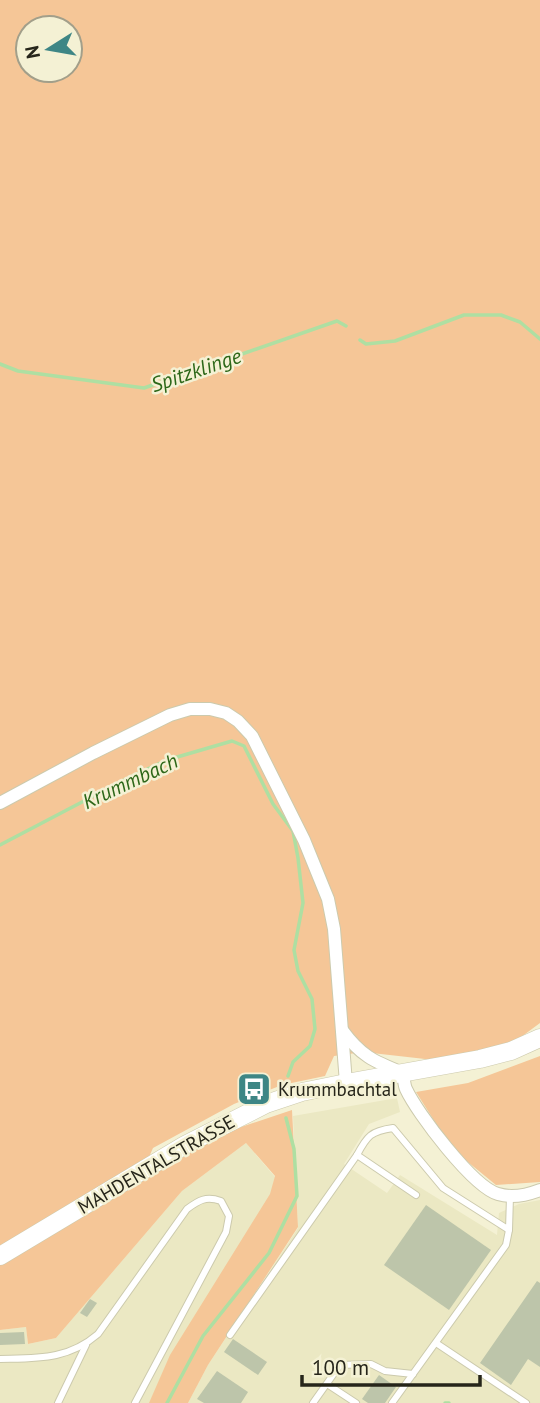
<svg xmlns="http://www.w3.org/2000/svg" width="540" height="1403" font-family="'PT Sans',sans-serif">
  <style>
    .built { fill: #ebe8c3 }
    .green { fill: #f5c697; fill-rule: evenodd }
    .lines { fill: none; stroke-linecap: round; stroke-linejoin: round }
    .stream { stroke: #aedfa2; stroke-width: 3.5 }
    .building { fill: #bdc5aa }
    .service-casing { stroke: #cccaad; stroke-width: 8 }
    .minor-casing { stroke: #cccaad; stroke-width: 14 }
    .secondary-casing { stroke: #cccaad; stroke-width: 19 }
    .service { stroke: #fff; stroke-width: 6 }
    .minor { stroke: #fff; stroke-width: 12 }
    .secondary { stroke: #fff; stroke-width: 18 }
    .labels { text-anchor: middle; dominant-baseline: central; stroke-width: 5; stroke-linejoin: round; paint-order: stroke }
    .poi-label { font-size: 19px; fill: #26251a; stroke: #f4f1d4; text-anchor: start }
    .street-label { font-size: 19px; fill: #26251a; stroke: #f4f1d4 }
    .water-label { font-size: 21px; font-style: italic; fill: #2c6718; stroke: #f4f1d4 }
  </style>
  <rect width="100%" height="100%" fill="#f4f1d4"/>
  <g class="built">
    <path d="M397,1098L400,1112L369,1124L344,1164L387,1193L400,1175L497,1235L499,1213L519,1204L540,1200V1403H188L208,1365L298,1228L293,1116Z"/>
    <path d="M246,1143L275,1177L268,1211L155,1403H0V1330L26,1327L28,1344L56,1338L182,1191Z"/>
  </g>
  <g class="green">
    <path d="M0,0H540V1023L513,1043L434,1060L363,1052L334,1056L325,1076L282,1085L234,1104L153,1148L138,1182L229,1131L292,1110L298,1227L208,1365L188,1403H149L170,1355L270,1194L275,1176L246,1143L182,1191L56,1338L28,1344L26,1327L0,1330ZM28,28H70V70H28Z"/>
    <path d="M540,1056V1182L496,1185L452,1149L416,1092L468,1083Z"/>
  </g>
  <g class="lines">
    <g class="stream">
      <path d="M360,340L366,344L395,341L464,315H501L520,322L540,339"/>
      <path d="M0,364L18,371L144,388L337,321L346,326"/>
      <path d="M0,845L126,779L167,760L232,741L244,746L273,804L293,831L298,858L303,903L294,950L298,971L312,999L315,1029L310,1046L293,1062L288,1076"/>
      <path d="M167,1403L203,1336L269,1253L297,1196L294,1149L286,1118"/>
      <path d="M445,1403H449"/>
    </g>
  </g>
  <g class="building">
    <path d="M426,1205L491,1250L449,1310L384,1265Z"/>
    <path d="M537,1281L540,1283V1367L528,1359L511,1385L480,1363Z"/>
    <path d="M90,1299L97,1303L87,1317L80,1313Z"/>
    <path d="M24,1332L25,1344L0,1345V1333Z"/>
    <path d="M233,1339L267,1362L258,1375L224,1352Z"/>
    <path d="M217,1371L248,1392L241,1403H204L197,1399Z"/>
    <path d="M379,1375L396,1387L385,1403H368L362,1399Z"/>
  </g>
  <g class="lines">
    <g class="service-casing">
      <g id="service">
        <path d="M416,1195L357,1155C367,1136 371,1131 393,1128L443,1188L509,1230L510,1196"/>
        <path d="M230,1335L357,1155"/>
        <path d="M436,1343L526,1403"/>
        <path d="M0,1359C37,1358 68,1360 98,1334L187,1209C199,1200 206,1196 221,1201L229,1216L226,1232L135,1403"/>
        <path d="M327,1384L356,1403"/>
        <path d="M58,1403L86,1345"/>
        <path d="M313,1403L340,1365L371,1364L385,1371L413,1374"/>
        <path d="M392,1403L506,1245L509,1230"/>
      </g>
    </g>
    <g class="minor-casing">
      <g id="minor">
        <path d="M0,803L93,753L170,715L190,709H210L226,713L238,721L252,736L304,840L328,899L334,929L346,1083"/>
        <path d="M342,1030C361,1056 373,1061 403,1073C404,1078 404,1085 406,1089C417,1113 473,1187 498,1194C511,1198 527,1195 540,1190"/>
      </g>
    </g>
    <g class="secondary-casing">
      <path id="secondary" d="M0,1256L185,1145L266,1104L302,1092L346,1083L480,1059L511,1051L540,1038"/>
    </g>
    <use href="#service" class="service"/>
    <use href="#minor" class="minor"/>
    <use href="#secondary" class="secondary"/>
  </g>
  <defs>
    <g id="bus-square" transform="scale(1.75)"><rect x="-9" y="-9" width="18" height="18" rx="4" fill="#3e8685" stroke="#f4f1d4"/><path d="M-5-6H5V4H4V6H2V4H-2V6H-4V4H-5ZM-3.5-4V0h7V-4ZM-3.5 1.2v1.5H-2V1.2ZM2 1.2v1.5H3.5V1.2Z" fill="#fff"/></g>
  </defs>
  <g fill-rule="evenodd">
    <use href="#bus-square" x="254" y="1089"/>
  </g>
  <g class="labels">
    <g class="poi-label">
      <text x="278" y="1089">Krummbachtal</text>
    </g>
    <g class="street-label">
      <text transform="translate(156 1164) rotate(-30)">MAHDENTALSTRASSE</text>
    </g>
    <g class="water-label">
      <text transform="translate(196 370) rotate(-19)">Spitzklinge</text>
      <text transform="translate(130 781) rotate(-25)">Krummbach</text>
    </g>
  </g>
  <g transform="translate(49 49) rotate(259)"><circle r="33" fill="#f4f1d4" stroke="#a29f8a" stroke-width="2"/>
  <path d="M0-5L12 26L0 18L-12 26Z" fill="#3e8685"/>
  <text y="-10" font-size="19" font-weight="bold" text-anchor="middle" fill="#26251a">N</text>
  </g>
  <path d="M302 1375v10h178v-10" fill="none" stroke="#26251a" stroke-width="3.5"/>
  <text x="312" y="1375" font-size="21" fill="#26251a" stroke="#f4f1d4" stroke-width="5" paint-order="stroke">100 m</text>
</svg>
